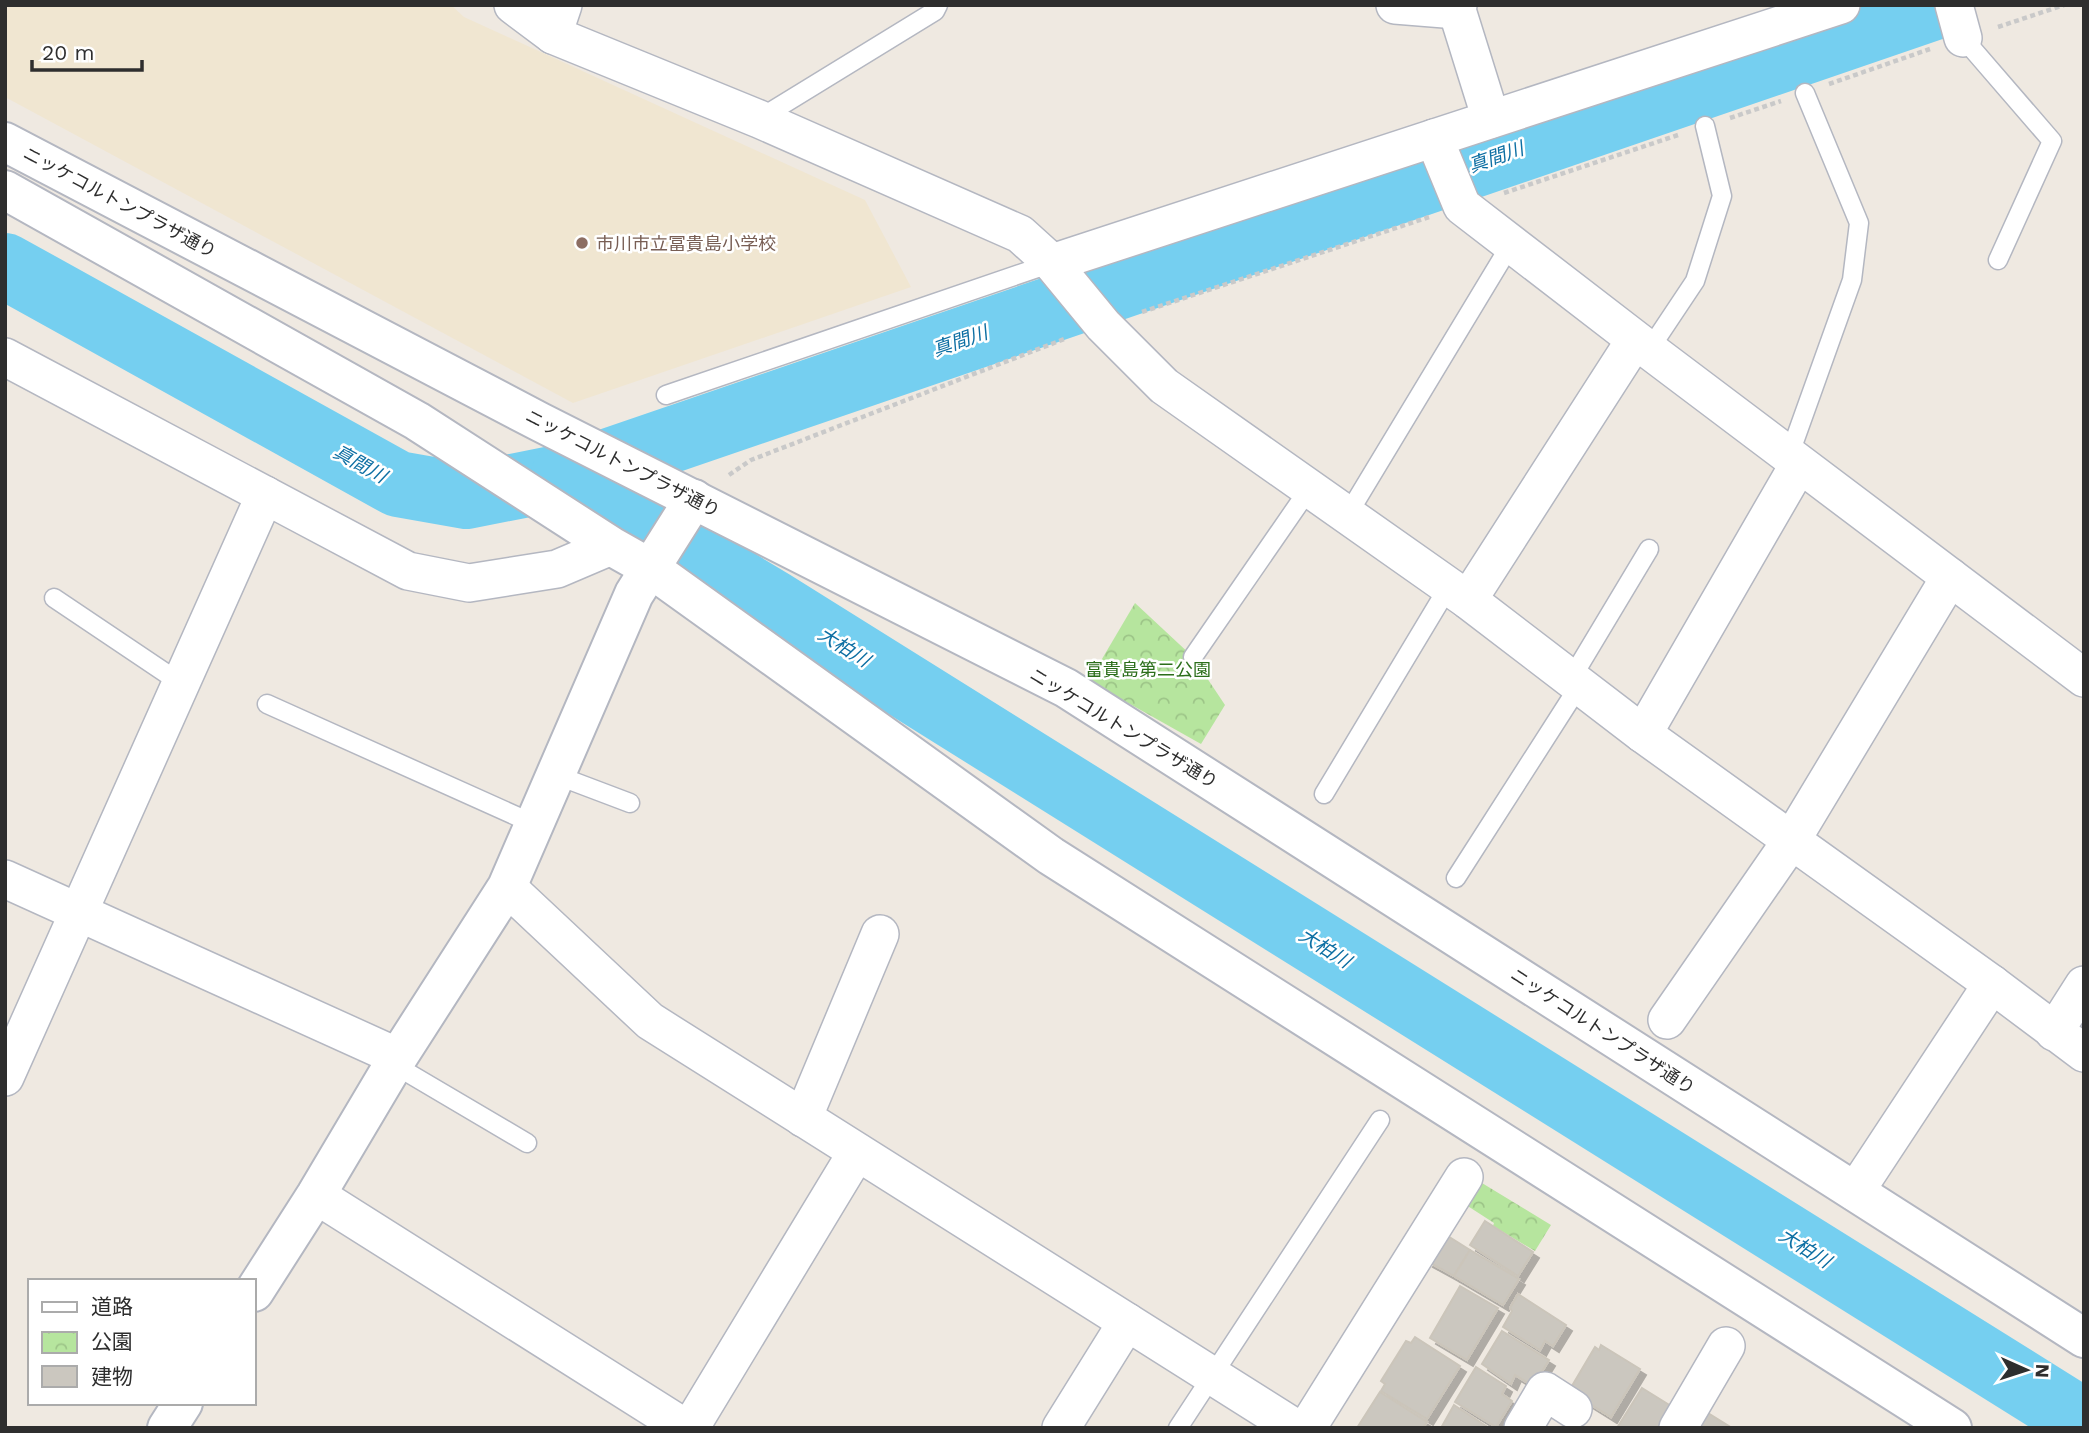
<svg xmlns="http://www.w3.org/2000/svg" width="2089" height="1433" font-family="'Work Sans','Noto Sans JP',sans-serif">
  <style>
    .education { fill: #f0e6d1 }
    .park { fill: url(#park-crowns) }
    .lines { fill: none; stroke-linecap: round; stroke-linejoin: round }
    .river { stroke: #75cff0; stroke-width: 66 }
    .building { fill: #cbc7bf; stroke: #cbc5ba; stroke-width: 2; filter: url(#shadow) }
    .lane-casing { stroke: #b4b7c1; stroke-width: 21 }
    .street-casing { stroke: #b4b7c1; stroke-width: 40 }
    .secondary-casing { stroke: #b4b7c1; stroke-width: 42 }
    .path { stroke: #c9c9c9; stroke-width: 4.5; stroke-dasharray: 5 3.5; stroke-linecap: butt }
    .lane { stroke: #fff; stroke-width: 18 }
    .street { stroke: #fff; stroke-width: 37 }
    .secondary { stroke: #fff; stroke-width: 38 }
    .education-dot { fill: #8d6e63; stroke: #fff; stroke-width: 2.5 }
    .labels { text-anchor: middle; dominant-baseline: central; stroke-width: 5; stroke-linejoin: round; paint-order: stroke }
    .street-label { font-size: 18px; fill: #2e2e2e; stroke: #fff }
    .education-label { font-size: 18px; fill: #785e54; stroke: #fff; text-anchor: start }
    .park-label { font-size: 18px; fill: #2c6e1b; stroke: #fff }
    .water-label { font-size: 19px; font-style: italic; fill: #0d6fa3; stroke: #fff }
  </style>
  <defs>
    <pattern id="park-crowns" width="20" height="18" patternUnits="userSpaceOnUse" patternTransform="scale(1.75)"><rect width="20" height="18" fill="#b6e59e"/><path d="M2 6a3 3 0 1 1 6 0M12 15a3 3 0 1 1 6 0" fill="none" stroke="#9dc588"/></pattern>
    <filter id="shadow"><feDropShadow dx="6" dy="6" stdDeviation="0" flood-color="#0004"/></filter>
  </defs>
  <rect width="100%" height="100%" fill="#efe9e1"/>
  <path class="education" d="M5,5H451L464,17L865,200L911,287L573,403L5,97Z"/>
  <g class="park">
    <path d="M1135,603L1193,657L1225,705L1201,744L1089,681Z"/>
    <path d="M1477,1180L1551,1225L1535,1251L1493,1226L1494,1223L1463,1203Z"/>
  </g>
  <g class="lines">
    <g class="river">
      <path d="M5,266L398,484L466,496L563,477L1940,5"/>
      <path d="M563,477L773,603L2084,1422"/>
    </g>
  </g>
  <g class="building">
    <path d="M1485,1221L1533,1252L1518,1276L1470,1245Z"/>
    <path d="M1443,1233L1470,1250L1454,1276L1427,1261Z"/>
    <path d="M1470,1250L1519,1279L1503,1305L1454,1276Z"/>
    <path d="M1460,1286L1498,1308L1467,1360L1430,1338Z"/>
    <path d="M1518,1294L1566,1325L1553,1346L1545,1341L1540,1350L1503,1327L1512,1311L1510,1308Z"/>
    <path d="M1502,1331L1549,1360L1533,1386L1515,1375L1511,1384L1482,1364Z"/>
    <path d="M1415,1337L1460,1366L1427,1419L1381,1391L1385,1384L1381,1381L1406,1341L1411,1343Z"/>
    <path d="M1601,1345L1640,1369L1611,1417L1569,1391L1595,1347L1599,1350Z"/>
    <path d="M1476,1367L1506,1386L1502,1394L1512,1401L1496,1427L1455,1402Z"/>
    <path d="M1642,1388L1671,1406L1658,1428H1617Z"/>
    <path d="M1380,1392L1427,1422L1423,1428H1357Z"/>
    <path d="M1454,1405L1489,1428H1441Z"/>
    <path d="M1708,1413L1732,1428H1699Z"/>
  </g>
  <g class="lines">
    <g class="lane-casing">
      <g id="lane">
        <path d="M1963,38L2052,141L1998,260"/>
        <path d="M759,119L935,11L938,5"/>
        <path d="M1649,350L1695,281L1722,196L1705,126"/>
        <path d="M666,395L1052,263"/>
        <path d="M1789,456L1852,280L1859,223L1805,93"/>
        <path d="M1348,514L1511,244"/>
        <path d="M54,598L182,684"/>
        <path d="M1193,657L1309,489"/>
        <path d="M1571,679L1649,549"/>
        <path d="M267,704L534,824"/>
        <path d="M556,775L630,803"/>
        <path d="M1324,794L1449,586"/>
        <path d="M1456,878L1579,686"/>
        <path d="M393,1064L527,1143"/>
        <path d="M1178,1428L1380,1120"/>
      </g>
    </g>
    <g class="street-casing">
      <g id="street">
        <path d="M513,5L553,35L759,119L1020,234L1052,263L1103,325L1164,386L1468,600L1643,734L1992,984L2084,1053"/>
        <path d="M1395,5L1457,10"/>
        <path d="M1458,5L1457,10L1491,119"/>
        <path d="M1954,5L1963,38"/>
        <path d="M553,35L563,5"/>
        <path d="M1434,138L1462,206L1649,350L2084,678"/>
        <path d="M1052,263L1841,5"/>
        <path d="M5,357L408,571L469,583L557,569L611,546"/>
        <path d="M1468,600L1635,340"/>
        <path d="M1643,734L1799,464"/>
        <path d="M5,879L398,1057"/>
        <path d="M507,887L650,1021L1295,1428"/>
        <path d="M1667,1020L1791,841L1950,577"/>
        <path d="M2054,1032L2084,985"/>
        <path d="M5,1077L265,495"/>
        <path d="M803,1118L880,934"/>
        <path d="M1855,1192L1992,984"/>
        <path d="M316,1195L685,1428"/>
        <path d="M690,1428L857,1152"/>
        <path d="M1061,1428L1127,1322"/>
        <path d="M1307,1428L1464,1177"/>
        <path d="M1523,1428L1545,1391L1573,1409"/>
        <path d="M1678,1428L1726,1346"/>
      </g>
    </g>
    <g class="secondary-casing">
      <g id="secondary">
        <path d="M5,142L540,422L1066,688L2084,1338"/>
        <path d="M5,190L417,421L611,546L650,568L1051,856L1952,1428"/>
        <path d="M254,1292L316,1195L398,1057L507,887L634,594L694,499"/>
        <path d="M167,1428L183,1403"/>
      </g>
    </g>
    <g class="path">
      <path d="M1998,27L2064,5"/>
      <path d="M1829,84L1930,49"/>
      <path d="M1730,118L1781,101"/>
      <path d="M1504,193L1678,135"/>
      <path d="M1142,312L1429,217"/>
      <path d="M729,475L751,460L1067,338"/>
    </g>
    <use href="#lane" class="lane"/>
    <use href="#street" class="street"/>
    <use href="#secondary" class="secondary"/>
  </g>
  <circle class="education-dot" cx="582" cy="243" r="7"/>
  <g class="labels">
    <g class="street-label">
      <text transform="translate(120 202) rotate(28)">ニッケコルトンプラザ通り</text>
      <text transform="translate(623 463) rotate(27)">ニッケコルトンプラザ通り</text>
      <text transform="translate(1124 728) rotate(31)">ニッケコルトンプラザ通り</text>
      <text transform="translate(1603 1031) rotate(33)">ニッケコルトンプラザ通り</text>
    </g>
    <g class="education-label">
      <text x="596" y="243">市川市立冨貴島小学校</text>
    </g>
    <g class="park-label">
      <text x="1148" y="669">富貴島第二公園</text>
    </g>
    <g class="water-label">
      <text transform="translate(1496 157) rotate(-19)">真間川</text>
      <text transform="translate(960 341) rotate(-19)">真間川</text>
      <text transform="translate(360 464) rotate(29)">真間川</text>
      <text transform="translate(844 647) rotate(32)">大柏川</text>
      <text transform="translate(1325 948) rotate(32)">大柏川</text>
      <text transform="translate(1805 1248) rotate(32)">大柏川</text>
    </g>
  </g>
  <rect width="2089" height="1433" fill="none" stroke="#2e2e2e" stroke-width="14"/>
  <rect x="28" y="1279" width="228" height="126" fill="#ffffff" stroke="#ababab" stroke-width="2"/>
  <rect x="42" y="1302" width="35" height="10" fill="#ffffff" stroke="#ababab" stroke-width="2"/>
  <text x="91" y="1314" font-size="21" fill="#2e2e2e">道路</text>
  <rect x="42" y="1332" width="35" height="21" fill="url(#park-crowns)" stroke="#ababab" stroke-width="2"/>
  <text x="91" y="1349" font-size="21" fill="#2e2e2e">公園</text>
  <rect x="42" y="1366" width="35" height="21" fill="#cbc7bf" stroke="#ababab" stroke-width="2"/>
  <text x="91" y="1384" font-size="21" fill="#2e2e2e">建物</text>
  <g transform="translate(2026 1370) rotate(93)" stroke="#ffffff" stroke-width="5" paint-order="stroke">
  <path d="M0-5L12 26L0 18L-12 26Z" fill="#2e2e2e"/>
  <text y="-10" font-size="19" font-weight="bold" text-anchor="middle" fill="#2e2e2e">N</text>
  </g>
  <path d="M32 60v10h110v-10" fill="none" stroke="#2e2e2e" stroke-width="3.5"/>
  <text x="42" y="60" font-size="21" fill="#2e2e2e" stroke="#ffffff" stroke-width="5" paint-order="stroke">20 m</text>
</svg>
